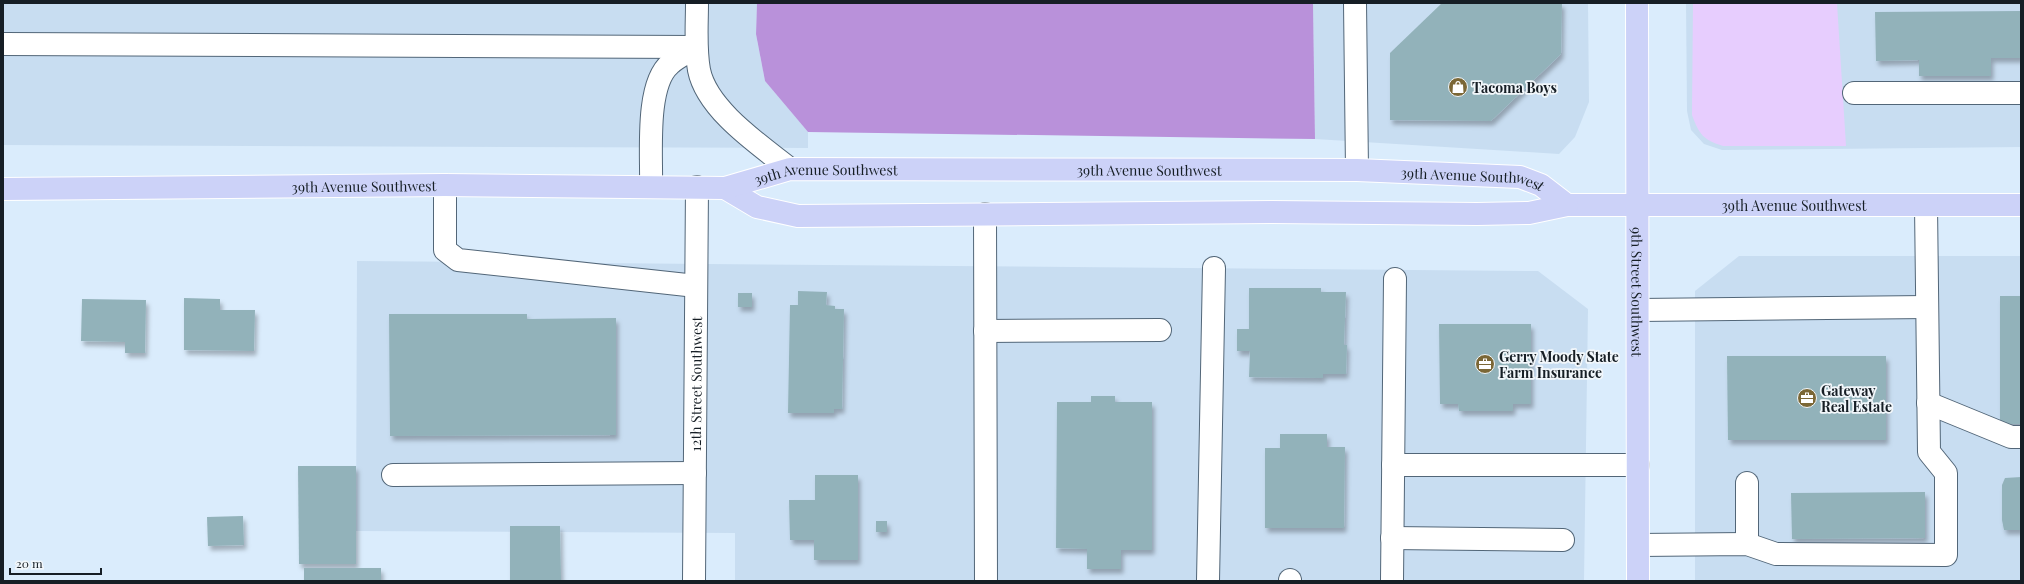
<svg xmlns="http://www.w3.org/2000/svg" width="2024" height="584" font-family="'Playfair Display',serif">
  <style>
    .built { fill: #c8ddf1 }
    .green { fill: #e7cdfe }
    .forest { fill: #b991da }
    .building { fill: #92b2ba; filter: url(#shadow) }
    .lines { fill: none; stroke-linecap: round; stroke-linejoin: round }
    .minor-casing { stroke: #526678; stroke-width: 24 }
    .major-casing { stroke: #fff; stroke-width: 24 }
    .minor { stroke: #fff; stroke-width: 22 }
    .major { stroke: #ccd2f8; stroke-width: 22 }
    .labels { text-anchor: middle; dominant-baseline: central; stroke-width: 3.5; stroke-linejoin: round; paint-order: stroke }
    .poi-label { font-size: 14px; font-weight: bold; fill: #161e25; stroke: #f2f7fb; text-anchor: start }
    .street-label { font-size: 14px; fill: #161e25; stroke: #f2f7fb }
  </style>
  <defs>
    <filter id="shadow"><feDropShadow dx="2.5" dy="4.5" stdDeviation="2" flood-color="#0004"/></filter>
  </defs>
  <rect width="100%" height="100%" fill="#daecfc"/>
  <g class="built">
    <path d="M3,3H757L756,34L765,81L808,132V148L3,145Z"/>
    <path d="M1313,3H1588L1589,102L1575,137L1559,154L1315,139Z"/>
    <path d="M1686,3H2021V147L1722,150L1704,144L1691,130L1687,111Z"/>
    <path d="M1739,256H2021V581H1695V291Z"/>
    <path d="M357,261L1538,271L1588,309L1584,581H735V533L356,531Z"/>
  </g>
  <path class="green" d="M1693,3H1837L1846,146H1723C1703,140 1699,134 1692,115Z"/>
  <path class="forest" d="M757,3H1313L1315,139L808,132L765,81L756,34Z"/>
  <g class="building">
    <path d="M1442,3H1562L1561,54L1491,121L1390,120V53Z"/>
    <path d="M2021,11V58H1991V76H1919V60L1876,61L1875,12Z"/>
    <path d="M1249,288H1321V292H1346L1344,345H1347L1346,374H1323V378L1249,377L1250,351H1237V329H1249Z"/>
    <path d="M798,291L827,292L826,305L835,306V309H844L842,409H834V413H788L790,305H798Z"/>
    <rect x="738" y="293" width="14" height="14"/>
    <rect x="2000" y="296" width="21" height="128"/>
    <path d="M184,298L220,299V310H255L254,351L184,350Z"/>
    <path d="M82,299L146,300L145,353H125V342L81,341Z"/>
    <path d="M389,314H527V319L616,318V435L390,436Z"/>
    <path d="M1439,324H1531V404H1513V411H1459L1458,404H1440Z"/>
    <path d="M1727,356H1886V440H1728Z"/>
    <path d="M1091,396H1115V402H1152V550H1121V569H1087V549L1056,548L1057,402H1091Z"/>
    <path d="M1280,434H1327V447H1345L1344,528H1265V448H1280Z"/>
    <path d="M298,466H356V564H299Z"/>
    <path d="M815,475H858V560H814V540H790L789,500H815Z"/>
    <path d="M2021,477V530H2004L2002,520V485L2005,478Z"/>
    <path d="M1925,492V538L1792,539L1791,493Z"/>
    <path d="M243,516L244,545L208,546L207,517Z"/>
    <rect x="876" y="521" width="11" height="11"/>
    <path d="M510,526H560L561,581H510Z"/>
    <rect x="304" y="568" width="77" height="13"/>
  </g>
  <g class="lines">
    <g class="minor-casing">
      <g id="minor">
        <path d="M697,3C697,25 695,48 699,70C707,110 760,145 790,169"/>
        <path d="M1355,3L1357,170"/>
        <path d="M3,44L696,47"/>
        <path d="M1854,93H2021"/>
        <path d="M445,185V250L458,260L696,286"/>
        <path d="M651,187C652,156 645,85 670,64C677,57 688,53 696,47"/>
        <path d="M985,214L986,581"/>
        <path d="M1639,310L1927,307"/>
        <path d="M985,331L1160,330"/>
        <path d="M1928,403L2011,437H2021"/>
        <path d="M1393,465H1638"/>
        <path d="M393,475L695,473"/>
        <path d="M1747,483V544"/>
        <path d="M1392,538L1563,540"/>
        <path d="M1638,545L1747,544L1776,554L1946,555V473L1929,452L1926,205"/>
        <path d="M1290,580V581"/>
        <path id="s1" d="M694,581L697,187"/>
        <path d="M1208,581L1214,268"/>
        <path d="M1392,581L1395,279"/>
      </g>
    </g>
    <g class="major-casing">
      <g id="major">
        <path id="s2" d="M1637,3L1638,581"/>
        <path id="s3" d="M725,188L757,207L798,216L1272,212L1477,214L1529,213L1567,205H2021"/>
        <path id="s4" d="M3,189L445,185L725,188L790,169L1357,170L1520,177L1541,185L1567,205"/>
      </g>
    </g>
    <use href="#minor" class="minor"/>
    <use href="#major" class="major"/>
  </g>
  <defs>
    <g id="shop-disc" transform="scale(1)"><circle r="9.5" fill="#7b6736" stroke="#f2f7fb"/><path d="M-5-2.5h2.3a2.7 3.5 0 0 1 5.4 0H5L5.5 6h-11ZM-1.5-2.5h3a1.5 2.3 0 0 0-3 0Z" fill="#fff"/></g>
    <g id="office-disc" transform="scale(1)"><circle r="9.5" fill="#7b6736" stroke="#f2f7fb"/><path d="M-6-3h4V-5.5h4V-3h4V5H-6ZM-1-4.5V-3h2v-1.5ZM-6 0V1H6V0Z" fill="#fff"/></g>
  </defs>
  <g fill-rule="evenodd">
    <use href="#shop-disc" x="1458" y="87"/>
    <use href="#office-disc" x="1485" y="364"/>
    <use href="#office-disc" x="1807" y="398"/>
  </g>
  <g class="labels">
    <g class="poi-label">
      <text x="1472" y="87">Tacoma Boys</text>
      <text x="1499" y="356">Gerry Moody State<tspan x="1499" dy="16">Farm Insurance</tspan></text>
      <text x="1821" y="390">Gateway<tspan x="1821" dy="16">Real Estate</tspan></text>
    </g>
    <g class="street-label">
      <text stroke="none"><textPath href="#s4" startOffset="1149">39th Avenue Southwest</textPath></text>
      <text stroke="none"><textPath href="#s4" startOffset="825">39th Avenue Southwest</textPath></text>
      <text stroke="none"><textPath href="#s4" startOffset="1473">39th Avenue Southwest</textPath></text>
      <text stroke="none"><textPath href="#s4" startOffset="361">39th Avenue Southwest</textPath></text>
      <text stroke="none"><textPath href="#s3" startOffset="1076">39th Avenue Southwest</textPath></text>
      <text stroke="none"><textPath href="#s2" startOffset="289">9th Street Southwest</textPath></text>
      <text stroke="none"><textPath href="#s1" startOffset="197">12th Street Southwest</textPath></text>
    </g>
  </g>
  <rect width="2024" height="584" fill="none" stroke="#161e25" stroke-width="8"/>
  <path d="M10 568v6h91v-6" fill="none" stroke="#161e25" stroke-width="2"/>
  <text x="16" y="568" font-size="12" fill="#161e25" stroke="#f2f7fb" stroke-width="3" paint-order="stroke">20 m</text>
</svg>
